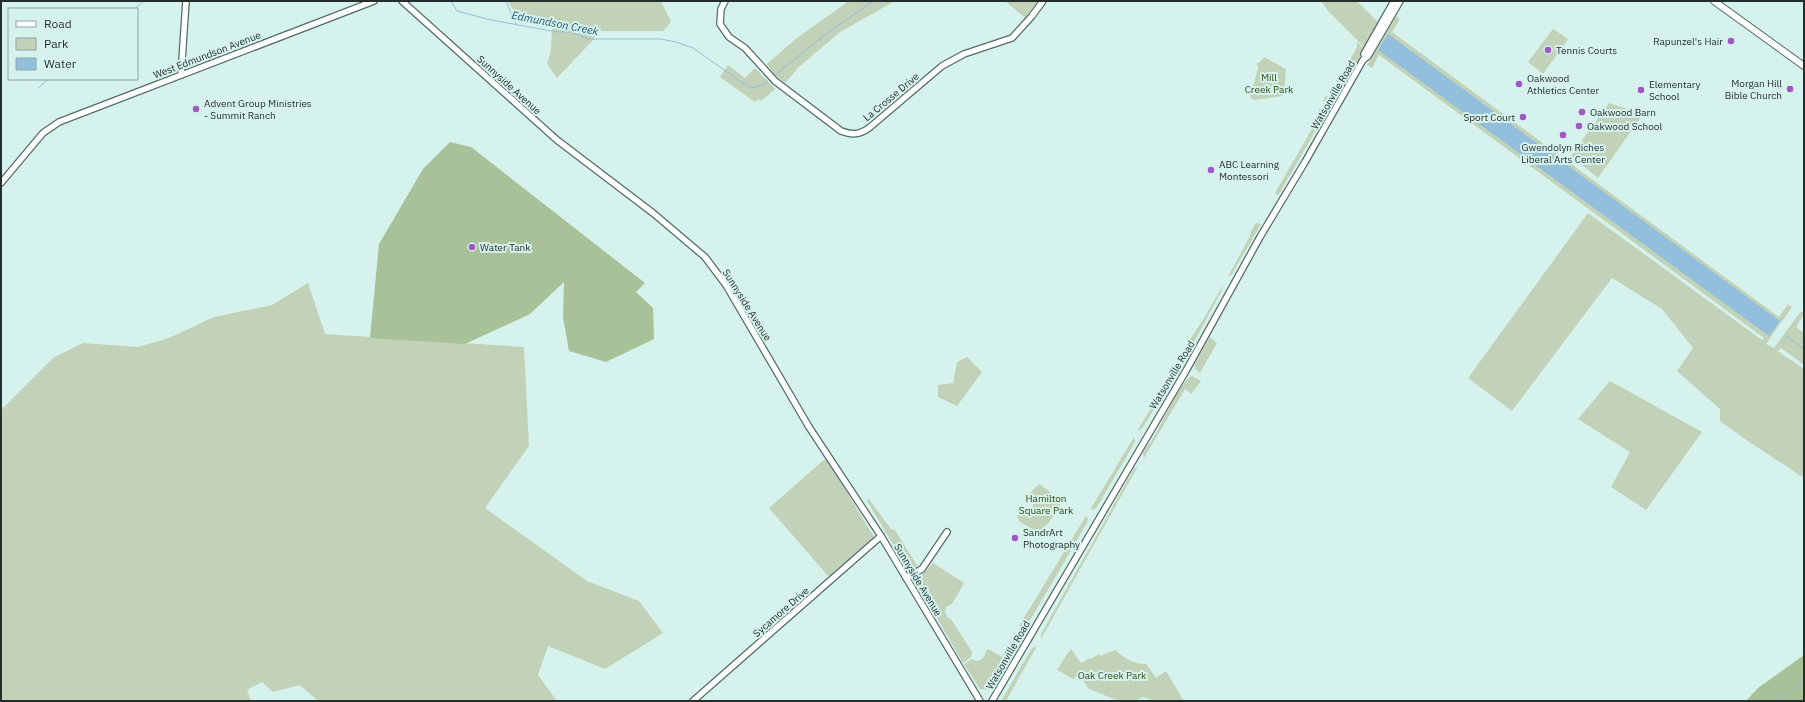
<svg xmlns="http://www.w3.org/2000/svg" width="1805" height="702" font-family="'IBM Plex Sans',sans-serif">
  <style>
    .green { fill: #c2d2b8 }
    .forest { fill: #a8c198 }
    .water { fill: #92bfdc }
    .lines { fill: none; stroke-linecap: round; stroke-linejoin: round }
    .stream { stroke: #92bfdc; stroke-width: 1 }
    .secondary-casing { stroke: #546d69; stroke-width: 8 }
    .primary-casing { stroke: #546d69; stroke-width: 8 }
    .secondary { stroke: #fff; stroke-width: 5.5 }
    .primary { stroke: #fff; stroke-width: 6 }
    .poi-dot { fill: #a155c7; stroke: #d6f2ed; stroke-width: 1.5 }
    .labels { text-anchor: middle; dominant-baseline: central; stroke-width: 4; stroke-linejoin: round; paint-order: stroke }
    .poi-label { font-size: 10px; fill: #242f2d; stroke: #d6f2ed; text-anchor: start }
    .street-label { font-size: 10px; fill: #242f2d; stroke: #d6f2ed }
    .park-label { font-size: 10px; fill: #2b4a0e; stroke: #d6f2ed }
    .water-label { font-size: 11px; font-style: italic; fill: #1e5472; stroke: #d6f2ed }
  </style>
  <rect width="100%" height="100%" fill="#d6f2ed"/>
  <g class="green">
    <path d="M508,1H661L671,22L663,31H598L594,39L557,78L547,64L551,51L552,25L519,20Z"/>
    <path d="M849,1H895L840,32L799,67L785,83L773,73L767,64L798,37Z"/>
    <path d="M1005,1H1038L1025,18Z"/>
    <path d="M1321,1H1357L1378,22L1364,47L1328,11Z"/>
    <path d="M1396,16L1400,19L1392,32L1779,317L1788,304L1792,307L1766,344L1774,348L1801,311L1804,314L1796,327L1804,333V365L1781,348L1778,351L1804,369V478L1745,439L1720,421V409L1677,371L1693,348L1662,309L1612,278L1512,411L1468,378L1588,213L1762,340L1764,338L1379,55L1372,68L1367,65Z"/>
    <path d="M1553,29L1568,39L1543,74L1528,62Z"/>
    <path d="M1357,42L1365,49L1332,102L1327,103L1323,101L1326,96L1329,97L1357,47Z"/>
    <path d="M1264,57L1286,69L1284,93L1282,96L1254,100L1251,98L1250,95L1258,69V66L1256,64L1260,62Z"/>
    <path d="M728,65L745,78L755,68L775,89L761,101L758,99L755,102L720,77Z"/>
    <path d="M1609,103L1643,114L1598,178L1571,156Z"/>
    <path d="M1319,108L1324,112V116L1279,194L1276,195L1275,193L1319,117Z"/>
    <path d="M1256,223L1261,224L1232,274L1228,277L1251,234L1250,233Z"/>
    <path d="M308,283L325,334L524,347L529,446L485,508L587,581L639,601L663,633L605,669L548,646L538,675L557,701H318L300,685L273,692L262,682L247,690L251,701H1V410L53,358L83,343L138,347L169,338L214,317L272,305Z"/>
    <path d="M1223,285L1221,292L1186,357L1181,360L1177,359L1203,320Z"/>
    <path d="M1210,337L1217,343L1200,373L1195,369V364Z"/>
    <path d="M967,357L982,372L957,406L938,397V385L953,383L957,362Z"/>
    <path d="M1178,367V370L1143,427L1140,430L1137,431L1164,387Z"/>
    <path d="M1192,376L1201,381L1191,394L1185,389L1144,458L1143,453L1148,445L1151,442C1158,431 1182,378 1192,376Z"/>
    <path d="M1610,381L1702,432L1646,510L1611,487L1630,452L1578,419Z"/>
    <path d="M1134,437L1135,442L1097,507L1095,509L1090,510Z"/>
    <path d="M826,458L874,537L829,577L769,508Z"/>
    <path d="M1138,466L1041,639V634L1134,469Z"/>
    <path d="M1039,484L1059,498L1061,503C1055,513 1048,529 1036,531L1020,522L1017,516L1021,511L1032,509C1034,502 1034,499 1028,495Z"/>
    <path d="M868,498L891,529L895,530L918,567L911,570L907,567L867,501Z"/>
    <path d="M1086,516L1088,518L1087,523L1028,624L1023,627L1019,626Z"/>
    <path d="M933,563L964,583L952,604L946,607L945,612L948,618L951,619L972,652L971,657L963,663L916,582Z"/>
    <path d="M1016,634L1018,637V642L993,685L989,690L980,689L964,664L972,659L976,661C986,660 983,655 988,649L1002,657Z"/>
    <path d="M1037,646L1006,701H1001L1032,648Z"/>
    <path d="M1071,649L1081,663L1090,658L1091,659L1099,654L1100,656L1115,650C1123,657 1135,665 1146,664L1156,678L1166,671L1184,701H1154L1143,697L1135,701H1119L1089,689L1083,680L1077,677L1073,679L1057,670L1065,657Z"/>
  </g>
  <g class="forest">
    <path d="M450,142L471,147L645,283L636,292L653,308L654,339L606,362L569,351L563,317L564,282L530,314L465,344L370,338L379,244L423,169Z"/>
    <path d="M1804,655V701H1746L1758,688Z"/>
  </g>
  <path class="water" d="M1388,34L1780,321L1769,336L1378,50Z"/>
  <g class="lines">
    <g class="stream">
      <path d="M451,1L457,11L491,20L557,32H571L588,39H661L676,42L693,48L747,86C755,89 760,87 767,81"/>
      <path d="M506,1L516,24"/>
      <path d="M134,9L144,1"/>
      <path d="M775,75L822,37L873,1"/>
      <path d="M38,88L48,79"/>
      <path d="M1786,336L1804,349"/>
      <path d="M1775,701L1791,691L1804,679"/>
    </g>
    <g class="secondary-casing">
      <g id="secondary">
        <path d="M402,1L557,140L653,213L705,257L726,285L809,427L881,536L980,701"/>
        <path d="M725,1L721,9L720,24L729,37L745,48L775,81L841,131C852,135 859,135 869,128L942,66L964,54L1012,38L1032,16L1043,1"/>
        <path d="M1365,58L1364,54L1394,1"/>
        <path d="M181,75L186,1"/>
        <path d="M1,183L43,133L59,122L374,1"/>
        <path d="M906,578L922,569L947,532"/>
        <path d="M693,701L881,536"/>
        <path d="M992,701L1187,369L1260,237L1305,162L1363,60L1368,56L1400,1"/>
      </g>
    </g>
    <g class="primary-casing">
      <path id="primary" d="M1714,1L1804,66"/>
    </g>
    <use href="#secondary" class="secondary"/>
    <use href="#primary" class="primary"/>
  </g>
  <g class="poi-dot">
    <circle cx="1731" cy="41" r="4"/>
    <circle cx="1548" cy="50" r="4"/>
    <circle cx="1519" cy="84" r="4"/>
    <circle cx="1790" cy="89" r="4"/>
    <circle cx="1641" cy="90" r="4"/>
    <circle cx="196" cy="109" r="4"/>
    <circle cx="1582" cy="112" r="4"/>
    <circle cx="1523" cy="117" r="4"/>
    <circle cx="1579" cy="126" r="4"/>
    <circle cx="1563" cy="135" r="4"/>
    <circle cx="1211" cy="170" r="4"/>
    <circle cx="472" cy="247" r="4"/>
    <circle cx="1015" cy="538" r="4"/>
  </g>
  <g class="labels">
    <g class="poi-label">
      <text x="1723" y="41" text-anchor="end">Rapunzel's Hair</text>
      <text x="1556" y="50">Tennis Courts</text>
      <text x="1527" y="78">Oakwood<tspan x="1527" dy="12">Athletics Center</tspan></text>
      <text x="1782" y="83" text-anchor="end">Morgan Hill<tspan x="1782" dy="12">Bible Church</tspan></text>
      <text x="1649" y="84">Elementary<tspan x="1649" dy="12">School</tspan></text>
      <text x="204" y="103">Advent Group Ministries<tspan x="204" dy="12">- Summit Ranch</tspan></text>
      <text x="1590" y="112">Oakwood Barn</text>
      <text x="1515" y="117" text-anchor="end">Sport Court</text>
      <text x="1587" y="126">Oakwood School</text>
      <text x="1563" y="147" text-anchor="middle">Gwendolyn Riches<tspan x="1563" dy="12">Liberal Arts Center</tspan></text>
      <text x="1219" y="164">ABC Learning<tspan x="1219" dy="12">Montessori</tspan></text>
      <text x="480" y="247">Water Tank</text>
      <text x="1023" y="532">SandrArt<tspan x="1023" dy="12">Photography</tspan></text>
    </g>
    <g class="street-label">
      <text transform="translate(207 55) rotate(-21)">West Edmundson Avenue</text>
      <text transform="translate(509 85) rotate(42)">Sunnyside Avenue</text>
      <text transform="translate(1333 95) rotate(-60)">Watsonville Road</text>
      <text transform="translate(891 97) rotate(-40)">La Crosse Drive</text>
      <text transform="translate(747 305) rotate(58)">Sunnyside Avenue</text>
      <text transform="translate(1172 375) rotate(-59)">Watsonville Road</text>
      <text transform="translate(918 580) rotate(59)">Sunnyside Avenue</text>
      <text transform="translate(781 612) rotate(-41)">Sycamore Drive</text>
      <text transform="translate(1008 655) rotate(-60)">Watsonville Road</text>
    </g>
    <g class="park-label">
      <text x="1269" y="77">Mill<tspan x="1269" dy="12">Creek Park</tspan></text>
      <text x="1046" y="498">Hamilton<tspan x="1046" dy="12">Square Park</tspan></text>
      <text x="1112" y="675">Oak Creek Park</text>
    </g>
    <g class="water-label">
      <text transform="translate(555 23) rotate(11)">Edmundson Creek</text>
    </g>
  </g>
  <rect width="1805" height="702" fill="none" stroke="#242f2d" stroke-width="4"/>
  <rect x="8" y="8" width="130" height="72" fill="#d6f2ed" stroke="#8fa4a0"/>
  <rect x="16" y="21" width="20" height="6" fill="#ffffff" stroke="#8fa4a0"/>
  <text x="44" y="28" font-size="12" fill="#242f2d">Road</text>
  <rect x="16" y="38" width="20" height="12" fill="#c2d2b8" stroke="#8fa4a0"/>
  <text x="44" y="48" font-size="12" fill="#242f2d">Park</text>
  <rect x="16" y="58" width="20" height="12" fill="#92bfdc" stroke="#8fa4a0"/>
  <text x="44" y="68" font-size="12" fill="#242f2d">Water</text>
</svg>
